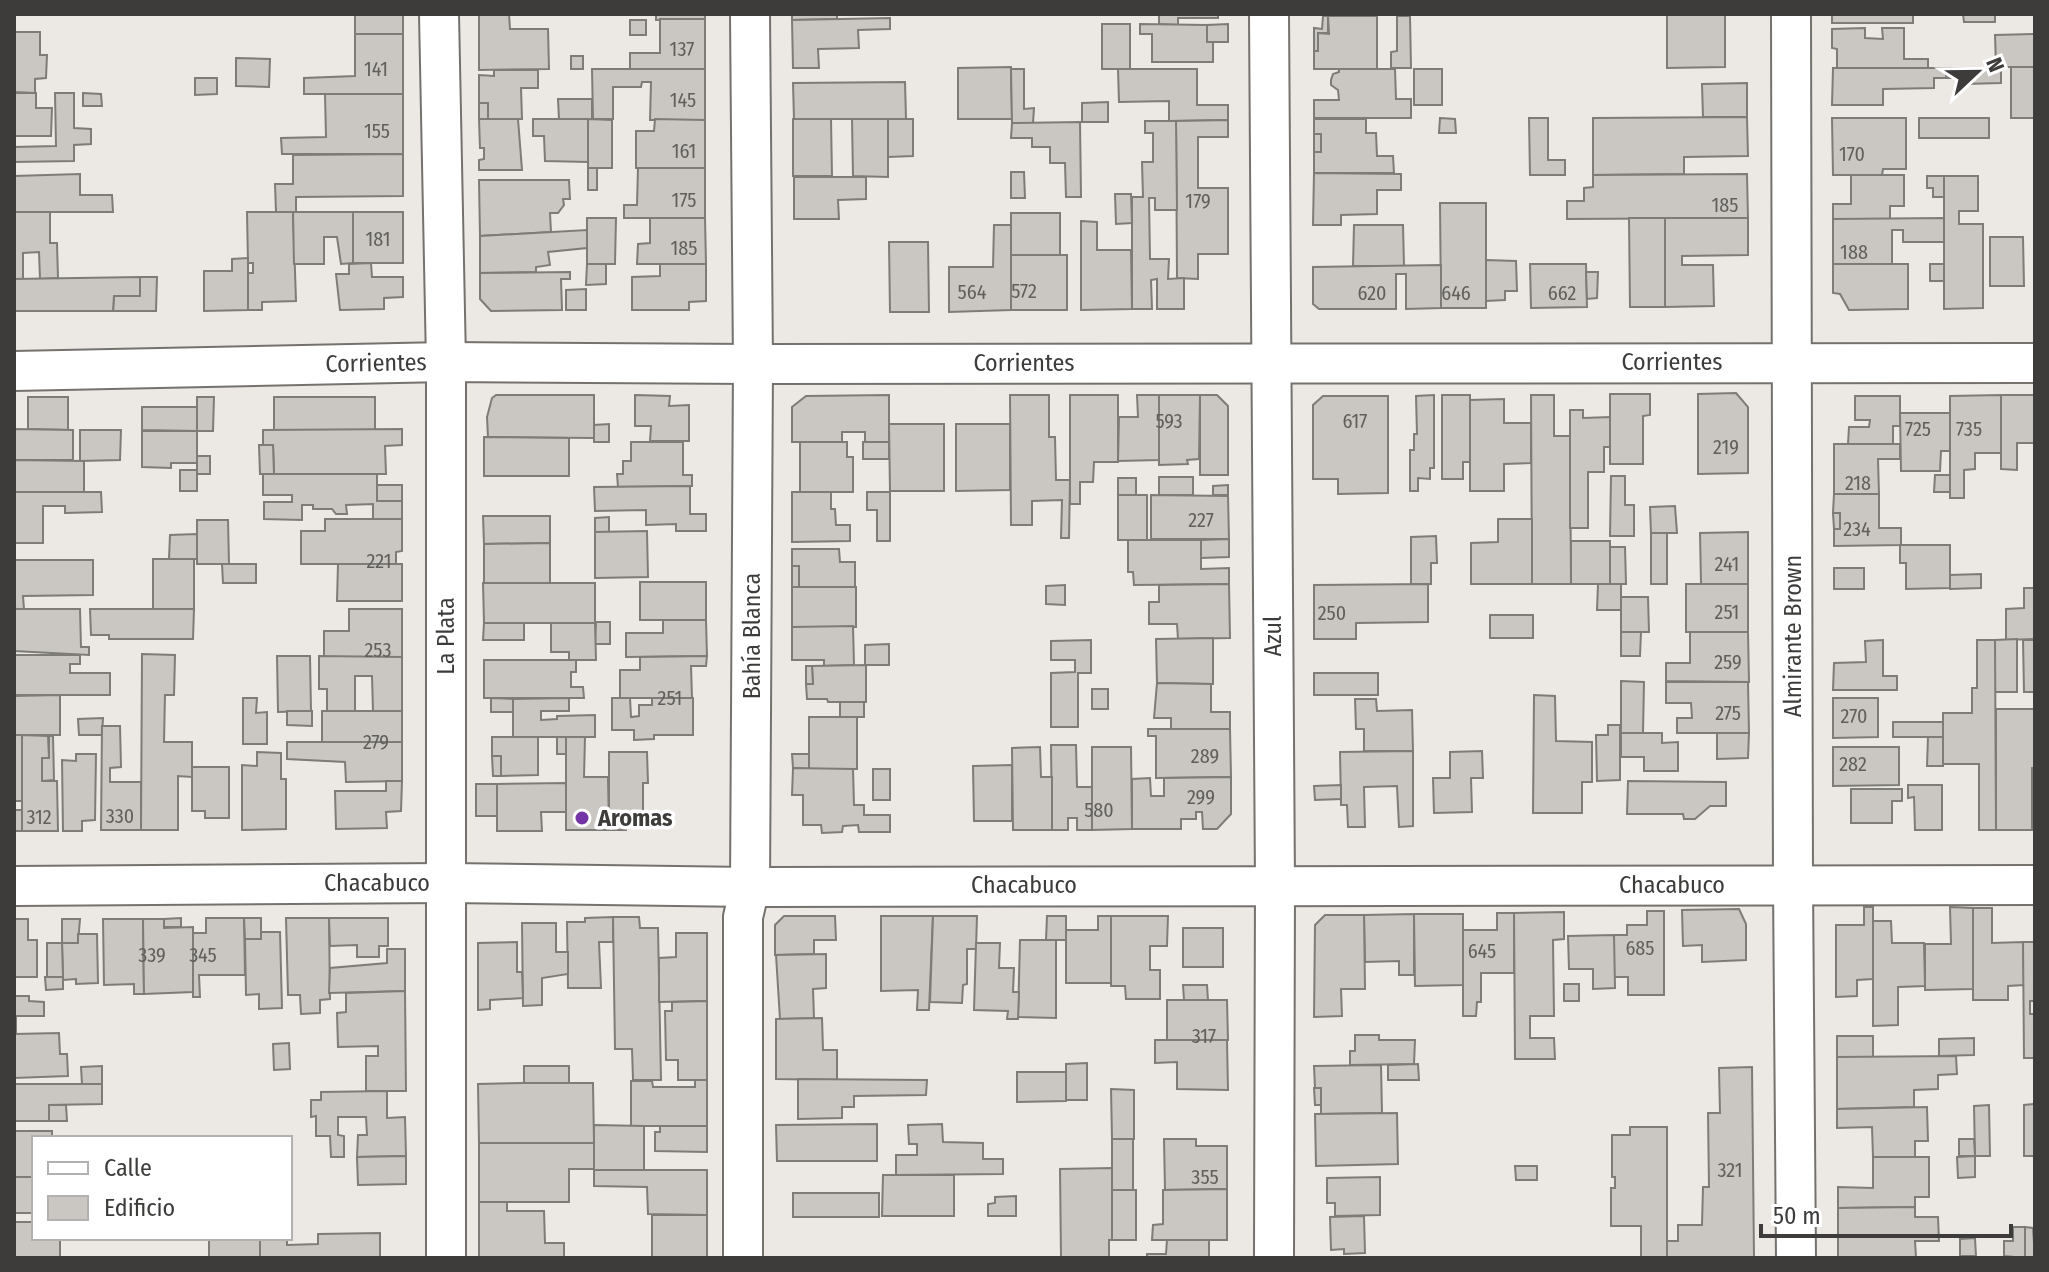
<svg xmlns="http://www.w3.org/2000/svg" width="2049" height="1272" font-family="'Fira Sans Condensed',sans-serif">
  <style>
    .building { fill: #cac7c2; stroke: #7e7c78; stroke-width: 2 }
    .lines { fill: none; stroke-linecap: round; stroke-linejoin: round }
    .minor-casing { stroke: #75726e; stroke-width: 42 }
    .minor { stroke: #fff; stroke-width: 38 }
    .poi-dot { fill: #7433a7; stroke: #fff; stroke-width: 3 }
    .labels { text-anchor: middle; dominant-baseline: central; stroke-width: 7; stroke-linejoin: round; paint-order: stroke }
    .number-label { font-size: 20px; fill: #605f5c }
    .street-label { font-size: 24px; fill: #3d3c3a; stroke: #fff }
    .poi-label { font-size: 24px; font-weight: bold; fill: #3d3c3a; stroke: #fff; text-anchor: start }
  </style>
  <rect width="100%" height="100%" fill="#ece9e4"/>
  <g class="building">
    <rect x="355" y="14" width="48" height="20"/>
    <path d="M479,14H509L510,29H548L549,69L479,70Z"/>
    <path d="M656,14H705V19L656,20Z"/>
    <path d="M792,14H837V19L792,20Z"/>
    <path d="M1159,14H1218V18H1178V25L1159,24Z"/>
    <path d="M1667,14H1725V67L1667,68Z"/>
    <rect x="1832" y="14" width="81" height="9"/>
    <path d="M1963,14H1995V22H1964Z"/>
    <path d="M1323,16H1328V33H1318V51H1314V28L1322,29Z"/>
    <path d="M1328,16H1377V69H1314V51H1318V33L1329,34Z"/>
    <path d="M1397,16H1410L1411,68H1391V52L1397,51Z"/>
    <path d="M890,18V29L858,30L859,48L818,49L819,68H793L792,20Z"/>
    <path d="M660,19H705V69H630V53H660Z"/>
    <rect x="630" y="20" width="16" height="15"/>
    <rect x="1102" y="24" width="28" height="45"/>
    <path d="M1140,24L1207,25V42H1213V62H1152V34H1140Z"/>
    <path d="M1228,24V42H1207V25Z"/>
    <path d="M1865,28V38L1883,39L1882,28H1904V59H1928V68H1837V49L1832,48V29Z"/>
    <path d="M14,32H40V55H47L46,78L35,79V93L14,92Z"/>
    <path d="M355,34H403V94H304V78L355,76Z"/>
    <path d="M2035,34V67H1996L1995,35Z"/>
    <rect x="571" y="56" width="12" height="13"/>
    <path d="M236,58L270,59L269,87L236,86Z"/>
    <path d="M1011,67L1012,119H958V68Z"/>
    <rect x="2011" y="67" width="24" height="51"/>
    <path d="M1833,68H1946V78H1934V88L1883,89V105H1832Z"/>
    <path d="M1946,68H2001V83L1965,84V78H1947Z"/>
    <path d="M592,69H705V120H650L651,82H642L641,87H613V119H593Z"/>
    <path d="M1011,69H1024V109L1034,108L1033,123H1012Z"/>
    <path d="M1118,69H1197V105H1228V120L1169,121V101L1119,102Z"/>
    <path d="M1339,69H1395L1396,99H1411V118H1314V100H1339L1338,90L1331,85V80L1333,74L1339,72Z"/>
    <rect x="1414" y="69" width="28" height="36"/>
    <path d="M494,70H538V88H521L522,119H488V103H479V75L494,76Z"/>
    <path d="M195,78H217V94L195,95Z"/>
    <path d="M905,82L906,119H794L793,83Z"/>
    <path d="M1747,83V117H1703L1702,84Z"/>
    <path d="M14,93H36V108H52L51,136H14Z"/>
    <path d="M55,93H74V128L91,129V144L74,145V161L14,162V147L56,146Z"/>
    <path d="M83,93L101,94L102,106H83Z"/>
    <path d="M325,94H403V154H282L281,138L326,137Z"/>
    <path d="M558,99H592V120L559,119Z"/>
    <path d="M1108,102V122H1082V103Z"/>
    <rect x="479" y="103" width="9" height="16"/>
    <path d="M1747,117L1748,156L1684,157V174L1593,175V118Z"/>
    <path d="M1440,118L1455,119L1456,133H1439Z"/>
    <path d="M1529,118H1548V160H1565V175H1530Z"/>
    <path d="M1832,118H1906V169H1883L1882,175H1833Z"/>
    <rect x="1919" y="118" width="70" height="20"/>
    <path d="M479,119H518L522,170H479V160L484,159V148H480Z"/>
    <path d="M533,119H588V162L545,161L544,136H533Z"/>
    <path d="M588,119L612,120V168H588Z"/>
    <path d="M655,119L705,120V168H636V131H654Z"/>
    <path d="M793,119H831L832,176H793Z"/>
    <path d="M852,119H888V177L853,176Z"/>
    <path d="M888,119H913V156L888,157Z"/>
    <path d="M1314,119H1366V133H1376L1377,156H1393L1394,173H1314V152H1321V134H1314Z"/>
    <path d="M1228,120V137H1198V188H1228V254H1198V279L1177,278L1176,121Z"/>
    <path d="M1145,121H1176L1177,210H1155V198H1149L1150,259H1169L1168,279L1184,278V309H1157V279L1151,280L1152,309H1132V197H1143L1142,162H1153V133H1145Z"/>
    <path d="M1080,122L1081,197H1066L1065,163H1050V147H1032V138H1011L1012,123Z"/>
    <rect x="1314" y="134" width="7" height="18"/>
    <path d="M403,154V196L296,197V212H276L275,184H293V155Z"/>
    <rect x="588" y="168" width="9" height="22"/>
    <path d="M638,168H705V218H624V205H637Z"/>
    <path d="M1011,172H1024L1025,198H1011Z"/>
    <path d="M1314,173L1401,174V190H1377V214L1341,215V225H1313Z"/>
    <path d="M80,174V195H112L113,212H14V176Z"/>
    <path d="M1747,174L1748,218L1567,219V201H1584V188L1593,187V175Z"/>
    <path d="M1851,175H1904V206H1890V219H1833V204H1851Z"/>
    <path d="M1927,176H1944L1945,197H1933V188H1927Z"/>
    <path d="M1944,176H1978V211H1959V224H1983V308L1944,309Z"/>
    <path d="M794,177H866V199L838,200L839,219H794Z"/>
    <path d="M479,180H569L570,199H563L564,205L558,213H550L551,232L480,236Z"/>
    <path d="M1115,194H1131L1132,223L1116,224Z"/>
    <path d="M1440,203H1486V308H1441Z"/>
    <path d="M14,212H50V243H57L58,278L40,279L39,252L23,253V279H14Z"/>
    <path d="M247,212H293L296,301L262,302V310H248V273H253V263H248Z"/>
    <path d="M293,212H353V263L341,264L337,237H324V264H294Z"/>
    <rect x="353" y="212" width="50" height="51"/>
    <rect x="1011" y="213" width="49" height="42"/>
    <path d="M587,218H616L615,264H587Z"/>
    <path d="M650,218H705L706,264H637L638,244L650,243Z"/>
    <path d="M1629,218H1665V307H1630Z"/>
    <path d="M1665,218H1748V255L1682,256V265H1713L1714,306L1665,307Z"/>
    <path d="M1944,218V242H1903V230H1892V264H1833V219Z"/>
    <path d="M1081,221L1097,222V250H1131L1132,309L1081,310Z"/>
    <path d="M994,225H1011V310L949,312V267H993Z"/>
    <path d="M1354,225H1403L1404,266H1353Z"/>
    <path d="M587,230V248L548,252L550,265L536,267V272L480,273V236Z"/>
    <path d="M1990,237H2023L2024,286H1990Z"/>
    <path d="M889,242H928L929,312H890Z"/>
    <rect x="1011" y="255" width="56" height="55"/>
    <path d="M248,258V310L204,311V271H232V259Z"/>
    <path d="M1486,260L1516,261L1517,291H1505V300L1486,301Z"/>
    <path d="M371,263L372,277H403V297L384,298V309L340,310L336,274H349V264Z"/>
    <path d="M587,264H606V284L586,285Z"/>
    <path d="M660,264H706V301L689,302V310H632V277L660,276Z"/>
    <path d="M1530,264H1586L1587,307L1531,308Z"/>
    <path d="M1833,264H1908V309L1849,310L1840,294L1833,293Z"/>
    <rect x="1930" y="264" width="14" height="17"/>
    <path d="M1441,265V308L1406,309V274H1396V309H1319L1313,304V267Z"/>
    <path d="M570,272V279H561L562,310L491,311L480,299V273Z"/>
    <path d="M1586,272H1598L1597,298L1587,299Z"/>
    <path d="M140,277H157L156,311H113L114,296H140Z"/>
    <path d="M140,277V296H114L113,311H14V279Z"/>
    <path d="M586,289V310H566V290Z"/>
    <path d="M1736,393L1748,407V473L1698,474V394Z"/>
    <path d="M1610,394H1650V415L1643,416V464H1610Z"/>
    <path d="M496,395H594V438L488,437L487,417L492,398Z"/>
    <path d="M635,395L670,396L669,406L689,405V441H650L651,426H635Z"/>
    <path d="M889,395V442H865V432H842V442H792V407L806,396Z"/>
    <path d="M1010,395H1049V437H1055L1056,480H1070L1069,538H1061L1062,500L1032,501V525H1011Z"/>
    <path d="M1070,395H1118V462H1094L1093,482H1080V504H1070Z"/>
    <path d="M1137,395H1159V460L1118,461L1119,417H1138Z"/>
    <path d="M1159,395H1200L1199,459L1187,460L1188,464L1159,465Z"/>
    <path d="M1200,395H1217L1228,406V475H1200Z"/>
    <path d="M1434,395V468H1430V479L1418,478V491H1410V450H1414V434H1417L1416,396Z"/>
    <path d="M1442,395H1470V462H1463V479H1442Z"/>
    <path d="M1531,395H1554V436H1570L1571,584H1532Z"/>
    <path d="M2001,395V453H1975V469L1964,470V498H1950V396Z"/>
    <path d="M2001,395H2035V443H2017V470L2001,469Z"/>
    <path d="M1323,396H1388V493L1338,494V479H1313V405Z"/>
    <path d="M1855,396H1900V426H1893V444H1848L1849,427H1869L1870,420H1855Z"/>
    <path d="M28,397H68V430L28,429Z"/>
    <path d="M197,397H214L213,431H197Z"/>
    <rect x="274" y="397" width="101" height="33"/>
    <path d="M1504,399V423H1531V463L1504,464V491H1470V400Z"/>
    <path d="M142,407H197V431L142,430Z"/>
    <path d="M1570,410H1583V418L1610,417V447H1604V472H1588V528H1570Z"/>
    <path d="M1900,413H1950V451H1941L1940,471H1901Z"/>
    <path d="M609,424V442H594V425Z"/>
    <path d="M889,424H944V491H890Z"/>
    <path d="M956,424H1010V490L956,491Z"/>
    <path d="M14,429L73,430V460H14Z"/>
    <path d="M402,429V445L385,446L386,474H274L273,445H263V430Z"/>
    <path d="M80,430H121L120,460L80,461Z"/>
    <path d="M142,431H197V463H171V468L142,467Z"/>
    <path d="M484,437L569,438V476H484Z"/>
    <path d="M631,442H683V475H692V486L618,487L617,474H623V461H631Z"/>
    <path d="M800,442H847V457H853V492H800Z"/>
    <rect x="863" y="442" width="26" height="17"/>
    <path d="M1834,444H1900V459H1878L1879,494H1834Z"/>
    <path d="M259,445H273L274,474H260Z"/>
    <rect x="197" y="456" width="13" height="18"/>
    <path d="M14,460L84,461V492H14Z"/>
    <rect x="180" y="470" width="17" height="21"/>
    <path d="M263,474H377V501H402V519H373V504L346,505L347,514H336L332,509H313V505H302V520L264,519V502H292V495H263Z"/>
    <path d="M1935,475H1950V492H1934Z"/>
    <path d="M1611,476H1625V505H1634V536H1610Z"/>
    <rect x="1159" y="477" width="34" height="18"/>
    <rect x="1118" y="478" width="18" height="17"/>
    <rect x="377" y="485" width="25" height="16"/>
    <path d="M1228,485V495H1213V486Z"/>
    <path d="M690,486V514H706V531H676V524L646,525V510L595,511L594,487Z"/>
    <path d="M14,492H101L102,512L65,513V506H43V543H14Z"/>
    <path d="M792,492H831V509H835L836,525H850V541L792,542Z"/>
    <path d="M867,492H890V541H877V510H867Z"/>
    <path d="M1834,494H1879V528H1901V545L1834,546V529H1840V513H1833Z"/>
    <rect x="1118" y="495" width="29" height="45"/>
    <path d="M1151,495L1228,496L1229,539H1151Z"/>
    <path d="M1675,506L1677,533H1651L1650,507Z"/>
    <path d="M1833,513H1840V529H1834Z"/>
    <path d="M483,516H550V543L484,544Z"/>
    <path d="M609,517V532H595V518Z"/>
    <path d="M325,519H402V551L396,552V564H301V531H325Z"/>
    <path d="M1498,519H1532V584H1471V543L1498,542Z"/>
    <path d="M197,520H228L229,564H197Z"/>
    <path d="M647,531L648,577L595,578V532Z"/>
    <path d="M1748,532V584H1701L1700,533Z"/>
    <rect x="1651" y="533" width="16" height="51"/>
    <path d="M197,534V559H169L170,535Z"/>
    <path d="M1436,536L1437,563H1431V584H1411V537Z"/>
    <path d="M1229,539V557L1201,558V540Z"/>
    <path d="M1128,540H1201V569L1229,568V584L1134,585L1133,572H1128Z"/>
    <rect x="1571" y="541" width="39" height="43"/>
    <path d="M550,543V583H484V544Z"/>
    <path d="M1900,545H1950V588L1906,589V563H1900Z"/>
    <path d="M1610,547H1625L1626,584H1610Z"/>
    <path d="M792,549H839L840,562H855V587H799V566H792Z"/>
    <rect x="153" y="559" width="41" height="50"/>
    <path d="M14,560H93V595L23,596L24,609H14Z"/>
    <path d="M222,564H256V583H223Z"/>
    <path d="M338,564H402V601H337Z"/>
    <rect x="792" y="566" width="7" height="21"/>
    <rect x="1834" y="568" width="30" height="21"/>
    <path d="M1981,574V588L1950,589V575Z"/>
    <rect x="640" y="582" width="66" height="38"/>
    <path d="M483,583H595V623H484Z"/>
    <path d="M1229,584L1230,638L1178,639L1177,624H1149V602H1159V585Z"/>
    <path d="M1428,584V622L1356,623V639H1314V585Z"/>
    <path d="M1598,584H1621V610H1597Z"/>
    <rect x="1686" y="584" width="62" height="48"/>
    <path d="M1065,585V605L1046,604V586Z"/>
    <rect x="792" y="587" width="64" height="40"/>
    <path d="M2024,588H2035V639L2006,640V609L2024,608Z"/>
    <path d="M1621,597H1648L1649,632H1621Z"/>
    <path d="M14,609H80L81,647H89V655L14,651Z"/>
    <path d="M90,609H194L193,639H109V635H91Z"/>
    <path d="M349,609H402V657H324V631H349Z"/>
    <rect x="1490" y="615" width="43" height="23"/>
    <path d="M663,620H706L707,656L626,657V633H663Z"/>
    <path d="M596,622H610V644H595Z"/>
    <path d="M484,623H524V640H483Z"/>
    <path d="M551,623H595L596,660H569V652H551Z"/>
    <path d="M853,626L854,665L824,666V660H792V627Z"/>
    <path d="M1621,632H1641L1640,656H1621Z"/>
    <path d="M1690,632H1748L1749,682L1666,681V663H1690Z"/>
    <path d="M1213,638V684L1157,683L1156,639Z"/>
    <path d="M2017,639V692H1995V640Z"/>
    <path d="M1091,640V673H1078V727H1051V673L1075,672V660H1051V641Z"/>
    <path d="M1883,640V676H1897V690H1833L1834,663L1866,662L1865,641Z"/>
    <path d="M1977,640H1995L1996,830H1979V764H1943V713H1972V688H1977Z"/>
    <path d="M2023,640H2035V692H2024Z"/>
    <path d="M889,644V665H865V645Z"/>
    <path d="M142,654L175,655L174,695H165L164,742H192V777L178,776V830H141Z"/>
    <path d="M14,655H80V664H70V673H110V695H14Z"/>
    <path d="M277,656H310L311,711L278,712Z"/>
    <path d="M319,656L402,657V711H373L372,676H355V711H327V689H319Z"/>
    <path d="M707,656L706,666H691L692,698H620V670H640V657Z"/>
    <path d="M484,660H576V672H571V687H583L584,698H484Z"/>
    <path d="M866,665V702H828L827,699H807L806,684H813L812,666Z"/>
    <path d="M806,666H812L813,684H806Z"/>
    <rect x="1314" y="673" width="64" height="22"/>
    <path d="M1621,681L1644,682L1643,733H1621Z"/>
    <path d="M1666,682H1748L1749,733H1677V718H1692L1691,703H1666Z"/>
    <path d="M1157,683L1211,684V712H1230V729H1171V718H1154Z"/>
    <rect x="1092" y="689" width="16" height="20"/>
    <path d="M60,695V735H14V696Z"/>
    <path d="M1534,695L1555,696L1556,741L1592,742V782H1582V813H1533Z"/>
    <path d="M243,698H257L256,713L267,712V744H243Z"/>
    <path d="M491,698L513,699V712H491Z"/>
    <path d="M569,698V711H541V720L557,719V716L595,715V737H513V699Z"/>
    <path d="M612,698H630L631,717L639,716V705H652V698H693V735H654V739L634,740V730H612Z"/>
    <path d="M1833,698H1878V737L1833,738Z"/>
    <path d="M1355,699H1376L1377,711L1412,710L1413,751H1364V729H1356Z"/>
    <rect x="840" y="702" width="24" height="15"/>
    <path d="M1996,709H2035V768H2032V830H1996Z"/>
    <path d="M287,711H312V726L287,725Z"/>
    <rect x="322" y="711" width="80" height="31"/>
    <rect x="809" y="717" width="48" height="52"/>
    <path d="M103,718L102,735H79L78,719Z"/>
    <rect x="1893" y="722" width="50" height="15"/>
    <path d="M1608,725H1620V780L1597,781L1596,735H1608Z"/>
    <path d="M102,726H120L121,767L110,768V782H141V830H101Z"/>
    <path d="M1148,729H1230L1231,777L1156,778V736H1148Z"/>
    <path d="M1621,733H1662V743L1678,742V771H1644V757H1621Z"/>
    <path d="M1717,733H1749L1748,758L1717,759Z"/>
    <rect x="14" y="735" width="8" height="66"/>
    <path d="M22,735L48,736L49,758H42V781H57L58,831H22Z"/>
    <path d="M49,736H53L54,780L42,781V758H49Z"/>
    <path d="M492,737H538V775L501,776V756H492Z"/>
    <path d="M557,737H566L567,754H557Z"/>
    <path d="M566,737H585L584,777H608L609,830H566Z"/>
    <path d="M1928,737H1943V766H1927Z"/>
    <path d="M287,742H402V781L346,782L345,762L287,759Z"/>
    <path d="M1051,745H1076L1077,787H1092V830H1077V818H1068V830H1052Z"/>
    <path d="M1040,747L1041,777H1052V830H1013L1012,748Z"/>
    <path d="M1092,747H1131L1132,829L1092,830Z"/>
    <path d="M1833,747H1899V785L1833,786Z"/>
    <path d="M1413,751V826L1399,827L1397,786L1364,787L1365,827H1348L1347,805H1341L1340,752Z"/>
    <path d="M1482,751L1483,778H1471L1472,812L1434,813L1433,778H1450V752Z"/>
    <path d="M257,752L281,753V779H286V829L242,830V765L257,766Z"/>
    <path d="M609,752H647L648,783H643V820L626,821V830H609Z"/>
    <path d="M76,754H96L95,820L82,821V831H63L62,760L76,761Z"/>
    <path d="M792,754H809V769L793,768Z"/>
    <path d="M492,756H501V776H493Z"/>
    <path d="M1012,765V821H974L973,766Z"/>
    <path d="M192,767H229V818H205V811H192Z"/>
    <path d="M793,768L853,769L854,805H864V815H890V832H859L858,825L843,826L842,832L822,833L821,825H803V795H792Z"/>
    <rect x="873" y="769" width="17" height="31"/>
    <path d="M1231,777V814L1217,829H1203L1202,812H1196V819H1181V829H1132V779L1150,778L1151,796H1164V778Z"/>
    <path d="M386,781H402L401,811L386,812L387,828L336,829L335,791H386Z"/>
    <path d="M1628,781L1726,782V806H1710L1695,819H1684L1683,814H1627Z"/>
    <path d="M566,783V812H541L542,831H497V784Z"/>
    <rect x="476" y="784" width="21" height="32"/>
    <path d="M1341,785V799L1315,800L1314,786Z"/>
    <path d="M1908,785H1942V830H1915L1914,797L1908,798Z"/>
    <path d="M1851,789H1902V801H1892V823H1851Z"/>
    <rect x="14" y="810" width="8" height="21"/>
    <path d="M1864,907H1873V979L1857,980V996L1836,997V925H1864Z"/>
    <path d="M1950,907L1973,908V989L1925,990V944H1951Z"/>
    <path d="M1973,908H1992V943L2023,942L2024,985L2008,986V1000H1973Z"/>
    <path d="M1739,909L1746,924V960L1702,962V945L1683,946L1682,910Z"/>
    <path d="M1647,911H1664V995H1628V977H1614V935H1627V925H1647Z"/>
    <path d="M1564,912V939L1553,940L1554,1016H1530V1038H1554L1555,1059H1515L1514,913Z"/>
    <path d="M1497,913H1514V973H1481V1002H1477L1476,1016H1463V930H1497Z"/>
    <path d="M1414,914H1463V985L1415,986Z"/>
    <path d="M1414,914V975H1399V961L1365,962L1364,915Z"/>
    <path d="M1325,915H1364L1365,989H1341L1342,1016L1314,1017L1315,925Z"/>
    <path d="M784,916H835L836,940H814V954L775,955V925Z"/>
    <path d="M881,916H933L929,1010H917L918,990L881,991Z"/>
    <path d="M933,916H977L976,949H967V984L963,985L962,1003L930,1002Z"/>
    <path d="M1047,916H1066V940H1046Z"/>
    <path d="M1098,916H1111V983H1066V930H1098Z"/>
    <path d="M1111,916H1168L1167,946H1150V970H1160V999H1126L1125,986H1111Z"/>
    <path d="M613,917H639L640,928H658L661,1080H633L632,1049H615Z"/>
    <path d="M613,917V942H599L601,988H568L567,922H585V918Z"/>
    <path d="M181,918V927H164V919Z"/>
    <path d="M206,918H244L245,975H199L200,997H193V933H206Z"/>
    <path d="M244,918H261V939H245Z"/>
    <path d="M286,918H329L330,999L320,1000V1013L301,1014L300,995H288Z"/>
    <path d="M329,918H388V946H379V957H357V945L330,946Z"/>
    <path d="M14,919H28V940H37V977H14Z"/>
    <path d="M62,919H80L78,943H62Z"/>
    <path d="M103,919H143L144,994H134V984L104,985Z"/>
    <path d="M143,919H164V928L193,927V992L144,994Z"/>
    <path d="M1873,921H1891L1892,943H1924L1925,986L1898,987V1025L1873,1026Z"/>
    <path d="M522,923H556V952H568V974L542,978V1005L523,1006Z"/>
    <rect x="1183" y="928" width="40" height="39"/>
    <path d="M261,932H280L282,1008L259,1009V994L246,995L245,939H261Z"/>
    <path d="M676,933H707V1001L659,1002V958L676,957Z"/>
    <path d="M78,934H97L98,983L76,984V979L63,980L62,943H78Z"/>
    <path d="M1614,935L1615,988L1593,989V969H1569L1568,936Z"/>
    <path d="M1020,940H1056V1018L1018,1017Z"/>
    <path d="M517,942V972H522L523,998L490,1000V1009L478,1010V943Z"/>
    <path d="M2023,942H2035V1001H2030V1014H2035V1058H2024Z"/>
    <path d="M47,943H62L63,977H47Z"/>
    <path d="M976,943H1000L999,968H1014L1013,992H1019L1018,1019H1007L1008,1011L974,1010Z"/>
    <path d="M387,949H405V991L329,993L330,968L387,963Z"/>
    <path d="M826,954V988L813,989L814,1018L780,1019L776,955Z"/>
    <path d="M45,977H63V989L46,990Z"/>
    <rect x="1564" y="984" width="15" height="17"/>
    <path d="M1183,985H1207L1208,1000H1184Z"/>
    <path d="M405,991L406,1091H366V1056H378V1046L338,1047L337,1013L346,1012V993Z"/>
    <path d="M14,996H29V1001L44,1002V1016H16V1034H14Z"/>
    <path d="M1167,1000H1227L1228,1040H1167Z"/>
    <path d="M707,1001V1080H678V1060H666L665,1011H672V1002Z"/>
    <path d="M822,1018L823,1050H837V1080L776,1079V1019Z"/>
    <path d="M59,1033L60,1054H67L68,1076L14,1078V1034Z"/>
    <path d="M1355,1035H1379V1040H1415L1414,1064L1350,1065V1051H1355Z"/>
    <rect x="1837" y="1036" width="36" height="21"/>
    <path d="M1974,1038V1055L1939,1056V1039Z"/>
    <path d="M1155,1040H1227L1228,1090L1177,1089V1062L1155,1063Z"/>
    <path d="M289,1043L290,1069L274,1070L273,1044Z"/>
    <path d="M1956,1056L1957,1074L1938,1075V1089L1914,1090V1107L1837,1109V1057Z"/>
    <path d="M1087,1063V1100H1066V1064Z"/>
    <path d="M1418,1064L1419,1080H1388V1065Z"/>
    <path d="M1381,1065L1382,1113L1321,1114V1088H1315L1314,1066Z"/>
    <path d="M102,1066V1084H82L81,1067Z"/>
    <rect x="524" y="1066" width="45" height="17"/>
    <path d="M1752,1067L1754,1258H1667V1241H1678V1225H1702L1703,1187H1709L1708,1113H1720L1719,1068Z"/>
    <path d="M1017,1072H1066V1101L1017,1102Z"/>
    <path d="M798,1079L927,1080L926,1095L854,1096V1107H842V1118L798,1119Z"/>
    <path d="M695,1080H707V1126H631V1081H652L653,1087H695Z"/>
    <path d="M524,1083H593L594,1143H479L478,1084Z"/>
    <path d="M14,1084H102V1104L49,1105V1121H14Z"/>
    <path d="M1314,1088H1321V1105H1315Z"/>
    <path d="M1111,1089L1134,1090V1139H1112Z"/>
    <path d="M387,1091V1118L405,1117L406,1156L357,1157L358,1135H367L366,1117H338V1135L344,1136V1157H331L330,1136H316V1116L311,1117V1100H321V1092Z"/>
    <path d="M2035,1104V1156H2024V1105Z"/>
    <path d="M49,1105H66L67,1121H49Z"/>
    <path d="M1989,1105L1990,1156H1975L1974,1106Z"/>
    <path d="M1927,1107L1928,1141H1915V1157H1873L1872,1127L1837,1128V1109Z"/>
    <path d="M1397,1113L1398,1164L1316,1166L1315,1114Z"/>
    <path d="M877,1124V1161H777L776,1125Z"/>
    <path d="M942,1124L943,1142L983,1143V1159H1003V1174L896,1175V1155H917V1144H909L908,1125Z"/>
    <path d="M594,1125L644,1126V1170H594Z"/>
    <path d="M660,1126H707V1152L655,1151V1132H660Z"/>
    <path d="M1630,1127H1667V1258H1641V1226H1611V1188H1615V1177H1612V1135H1630Z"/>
    <path d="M14,1131H52V1138H34V1177H14Z"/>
    <rect x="1112" y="1139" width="21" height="51"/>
    <path d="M1164,1139H1196V1146H1227V1189L1165,1190Z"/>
    <path d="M1959,1139H1974L1975,1156H1959Z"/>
    <path d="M479,1143H594V1169H569V1202H479Z"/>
    <path d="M406,1156V1184L358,1185L357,1157Z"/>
    <path d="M1975,1156V1177L1958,1178L1957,1157Z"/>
    <path d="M1873,1157H1929V1197H1915V1207L1838,1208V1187L1873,1188Z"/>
    <path d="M1515,1166H1537V1180H1516Z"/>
    <path d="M1112,1168V1240H1109V1258H1061L1060,1169Z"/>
    <path d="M594,1170H707V1215L648,1214L647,1187L594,1186Z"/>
    <path d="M883,1175H954V1216H882Z"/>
    <rect x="14" y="1177" width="20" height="36"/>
    <path d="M1380,1177V1215L1335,1216V1203H1327V1178Z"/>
    <path d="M1227,1189V1240H1152L1153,1225L1163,1224V1190Z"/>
    <rect x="1112" y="1190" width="24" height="50"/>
    <rect x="793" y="1193" width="86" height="24"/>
    <path d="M1016,1196V1216H988V1204L995,1203V1197Z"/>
    <path d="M479,1202H507V1211H544L545,1243H564V1258H479Z"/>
    <path d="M1915,1207V1217H1938L1939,1241H1915L1916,1257H1838V1208Z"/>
    <rect x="652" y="1215" width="55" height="43"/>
    <path d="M1364,1216L1365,1253L1344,1254V1249L1331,1250L1330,1217Z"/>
    <path d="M14,1222H34V1238H60V1258H14Z"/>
    <path d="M2013,1227H2025V1258L2004,1256V1241H2013Z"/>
    <path d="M2025,1227L2033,1228L2035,1258H2025Z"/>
    <path d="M380,1233V1258H260V1238H287V1245L318,1244V1234Z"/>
    <rect x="209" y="1238" width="51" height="20"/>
    <path d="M1975,1238L1976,1256H1960V1239Z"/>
    <path d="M1167,1240H1209V1258H1147V1254H1166Z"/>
  </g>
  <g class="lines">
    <g class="minor-casing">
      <g id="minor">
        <path d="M439,14L446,362V1258"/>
        <path d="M1269,14L1275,884L1274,1258"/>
        <path d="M1791,14L1793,885L1796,1258"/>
        <path d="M14,371L446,362L753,364L2035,363"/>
        <path d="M14,886L447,883L750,887L2035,885"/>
        <path d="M743,1258V917L750,887L753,364L750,14"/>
      </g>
    </g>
    <use href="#minor" class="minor"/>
  </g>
  <circle class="poi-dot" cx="582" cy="818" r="8"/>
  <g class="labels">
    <g class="number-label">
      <text x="682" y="49">137</text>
      <text x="376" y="69">141</text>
      <text x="683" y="100">145</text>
      <text x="377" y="131">155</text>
      <text x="684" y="151">161</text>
      <text x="1852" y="154">170</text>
      <text x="684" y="200">175</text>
      <text x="1198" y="201">179</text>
      <text x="1725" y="205">185</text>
      <text x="378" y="239">181</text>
      <text x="684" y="248">185</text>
      <text x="1854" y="252">188</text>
      <text x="1024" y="291">572</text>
      <text x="972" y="292">564</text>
      <text x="1372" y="293">620</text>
      <text x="1456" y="293">646</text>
      <text x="1562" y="293">662</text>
      <text x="1169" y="421">593</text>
      <text x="1355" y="421">617</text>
      <text x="1918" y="429">725</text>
      <text x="1969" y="429">735</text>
      <text x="1726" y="447">219</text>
      <text x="1858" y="483">218</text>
      <text x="1201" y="520">227</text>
      <text x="1857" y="529">234</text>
      <text x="379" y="561">221</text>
      <text x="1727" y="564">241</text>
      <text x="1727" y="612">251</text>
      <text x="1332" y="613">250</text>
      <text x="378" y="650">253</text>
      <text x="1728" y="662">259</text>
      <text x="670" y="698">251</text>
      <text x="1728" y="713">275</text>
      <text x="1854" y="716">270</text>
      <text x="376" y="742">279</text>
      <text x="1205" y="756">289</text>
      <text x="1853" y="764">282</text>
      <text x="1201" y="797">299</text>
      <text x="1099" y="810">580</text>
      <text x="120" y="816">330</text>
      <text x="39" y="817">312</text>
      <text x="1640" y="948">685</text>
      <text x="1482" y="951">645</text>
      <text x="152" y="955">339</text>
      <text x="203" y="955">345</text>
      <text x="1204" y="1036">317</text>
      <text x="1730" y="1170">321</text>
      <text x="1205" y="1177">355</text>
    </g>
    <g class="street-label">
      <text x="1672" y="362">Corrientes</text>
      <text transform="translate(376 363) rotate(-1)">Corrientes</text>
      <text x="1024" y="363">Corrientes</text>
      <text transform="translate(446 636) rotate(-90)">La Plata</text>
      <text transform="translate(752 636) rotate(-90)">Bahía Blanca</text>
      <text transform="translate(1273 636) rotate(-90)">Azul</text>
      <text transform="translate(1793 636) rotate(-90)">Almirante Brown</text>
      <text x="377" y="883">Chacabuco</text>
      <text x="1024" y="885">Chacabuco</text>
      <text x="1672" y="885">Chacabuco</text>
    </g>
    <g class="poi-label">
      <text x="598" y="818">Aromas</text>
    </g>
  </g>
  <rect width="2049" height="1272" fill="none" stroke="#3d3c3a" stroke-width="32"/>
  <rect x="32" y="1136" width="260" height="104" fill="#ffffff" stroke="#b1b1b0" stroke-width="2"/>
  <rect x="48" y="1162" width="40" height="12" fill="#ffffff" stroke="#b1b1b0" stroke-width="2"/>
  <text x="104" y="1176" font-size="24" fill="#3d3c3a">Calle</text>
  <rect x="48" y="1196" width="40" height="24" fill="#cac7c2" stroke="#b1b1b0" stroke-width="2"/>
  <text x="104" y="1216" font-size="24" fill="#3d3c3a">Edificio</text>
  <g transform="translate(1977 72) rotate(68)" stroke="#ffffff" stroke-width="6" paint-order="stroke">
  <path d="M0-6L14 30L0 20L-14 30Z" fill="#3d3c3a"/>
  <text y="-12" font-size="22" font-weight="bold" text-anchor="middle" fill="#3d3c3a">N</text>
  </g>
  <path d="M1761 1224v12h250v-12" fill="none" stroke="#3d3c3a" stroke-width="4"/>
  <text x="1773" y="1224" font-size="24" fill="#3d3c3a" stroke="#ffffff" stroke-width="6" paint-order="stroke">50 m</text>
</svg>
